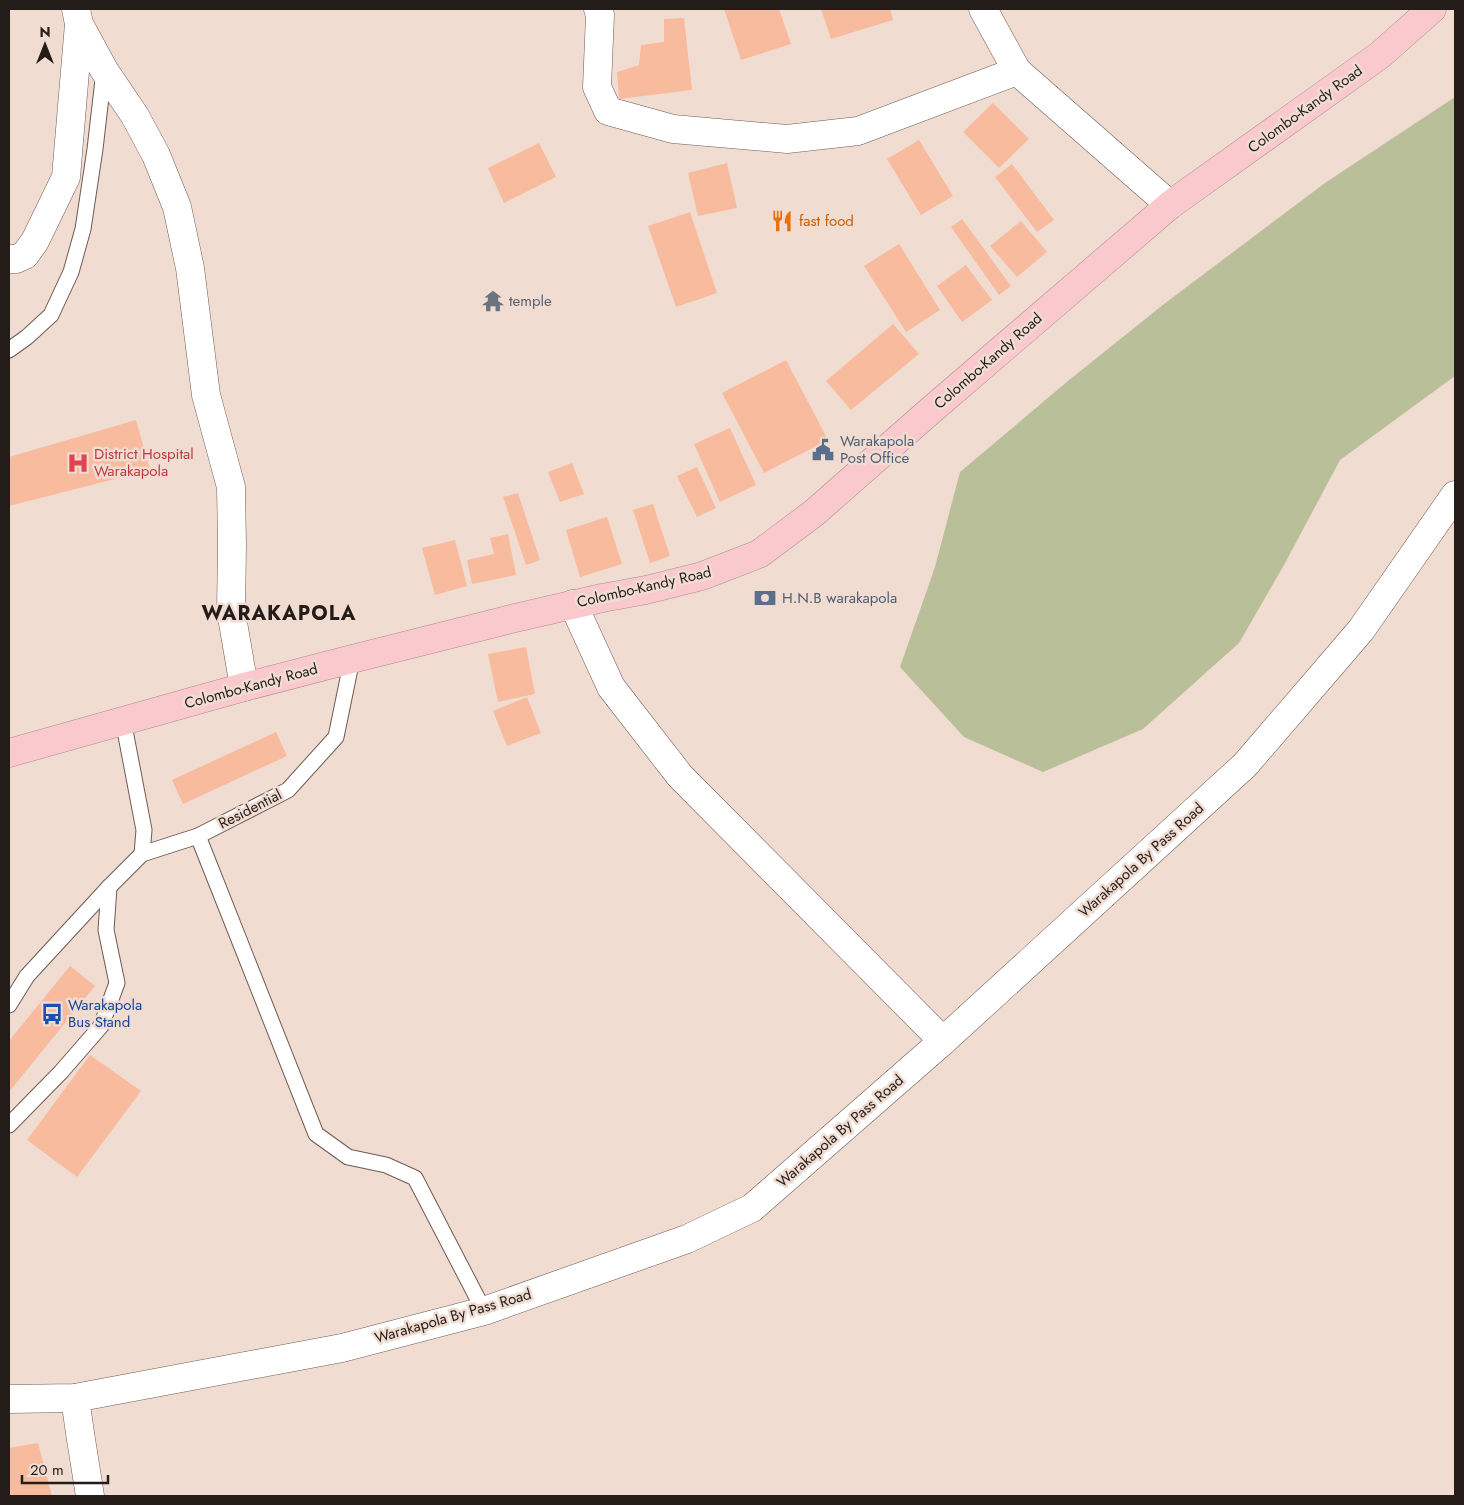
<svg xmlns="http://www.w3.org/2000/svg" width="1464" height="1505" font-family="Jost,sans-serif">
  <style>
    .grass { fill: #b9bf98 }
    .building { fill: #f8bb9e }
    .lines { fill: none; stroke-linecap: round; stroke-linejoin: round }
    .lane-casing { stroke: #6d5b53; stroke-width: 17 }
    .street-casing { stroke: #6d5b53; stroke-width: 29 }
    .secondary-casing { stroke: #6d5b53; stroke-width: 29 }
    .highway-casing { stroke: #ae8c8e; stroke-width: 29 }
    .lane { stroke: #fff; stroke-width: 15 }
    .street { stroke: #fff; stroke-width: 28 }
    .secondary { stroke: #fff; stroke-width: 28 }
    .highway { stroke: #f9c9ce; stroke-width: 28 }
    .labels { text-anchor: middle; dominant-baseline: central; stroke-width: 5; stroke-linejoin: round; paint-order: stroke }
    .street-label { font-size: 15px; fill: #231c18; stroke: #f1dcd2 }
    .food-label { font-size: 15px; fill: #c56008; stroke: #f1dcd2; text-anchor: start }
    .worship-label { font-size: 15px; fill: #5b616d; stroke: #f1dcd2; text-anchor: start }
    .service-label { font-size: 15px; fill: #4e5e75; stroke: #f1dcd2; text-anchor: start }
    .health-label { font-size: 15px; fill: #be3a42; stroke: #f1dcd2; text-anchor: start }
    .transit-label { font-size: 15px; fill: #164399; stroke: #f1dcd2; text-anchor: start }
    .district-label { font-size: 20px; font-weight: bold; letter-spacing: 1px; fill: #231c18; stroke: #f1dcd2 }
  </style>
  <rect width="100%" height="100%" fill="#f1dcd2"/>
  <path class="grass" d="M1455,97V376L1340,460L1284,565L1239,643L1143,729L1043,772L964,737L900,667L935,567L960,472L1068,381L1164,304L1325,183Z"/>
  <g class="building">
    <path d="M724,9H779L791,44L741,60Z"/>
    <path d="M821,9H890L893,20L831,39Z"/>
    <path d="M684,18L692,90L619,99L617,72L639,65L641,45L664,42V19Z"/>
    <path d="M993,103L1029,139L999,168L963,132Z"/>
    <path d="M919,140L953,196L921,215L887,159Z"/>
    <path d="M539,143L556,177L504,203L488,168Z"/>
    <path d="M727,163L737,208L698,216L688,173Z"/>
    <path d="M1012,164L1054,220L1037,232L995,177Z"/>
    <path d="M690,212L717,293L676,307L648,226Z"/>
    <path d="M962,219L1011,286L999,295L951,227Z"/>
    <path d="M1021,221L1047,252L1017,277L990,246Z"/>
    <path d="M899,244L940,310L906,332L864,266Z"/>
    <path d="M966,265L992,300L962,322L937,286Z"/>
    <path d="M893,324L919,354L851,410L826,381Z"/>
    <path d="M786,360L828,440L764,473L722,393Z"/>
    <path d="M136,420L150,470L9,506V457Z"/>
    <path d="M730,428L756,485L720,502L694,444Z"/>
    <path d="M572,463L584,494L560,502L548,472Z"/>
    <path d="M697,467L716,508L697,517L677,476Z"/>
    <path d="M518,493L540,560L526,565L503,497Z"/>
    <path d="M653,504L670,556L650,563L633,510Z"/>
    <path d="M607,517L622,564L580,577L566,530Z"/>
    <path d="M508,534L516,575L472,584L467,560L494,554L490,538Z"/>
    <path d="M455,540L467,586L435,595L422,548Z"/>
    <path d="M526,647L535,694L498,702L488,654Z"/>
    <path d="M527,697L541,733L507,746L493,711Z"/>
    <path d="M276,732L287,756L183,804L172,780Z"/>
    <path d="M70,966L95,986L9,1092V1041Z"/>
    <path d="M90,1055L141,1091L77,1177L27,1140Z"/>
    <path d="M38,1443L52,1496H9V1448Z"/>
  </g>
  <g class="lines">
    <g class="lane-casing">
      <g id="lane">
        <path d="M9,350L27,337L51,315L71,272L83,229L95,149L104,71"/>
        <path d="M123,720L144,830L142,854"/>
        <path d="M198,836L316,1134L348,1157L386,1165L415,1178L484,1311"/>
        <path d="M9,1005L27,976L109,887L142,854L198,836L288,790L336,737L352,659"/>
        <path d="M9,1125L61,1072L101,1026L117,983L106,930L109,887"/>
      </g>
    </g>
    <g class="street-casing">
      <g id="street">
        <path d="M76,9L79,24L104,70L135,116L156,155L177,207L190,268L206,395L231,487L232,545L231,611L244,687"/>
        <path d="M598,9L600,15L597,87L608,111L673,129L787,139L858,131L1017,71"/>
        <path d="M983,9L1017,71L1170,205"/>
        <path d="M9,259H16L25,255L35,241L66,177L79,24"/>
        <path d="M573,604L611,687L680,776L943,1041"/>
        <path d="M75,1398L80,1433L90,1496"/>
      </g>
    </g>
    <g class="secondary-casing">
      <path id="secondary" d="M9,1399L75,1398L342,1348L484,1311L687,1239L752,1208L943,1041L1245,765L1361,630L1455,495"/>
    </g>
    <g class="highway-casing">
      <path id="highway" d="M9,753L244,687L352,659L511,619L602,598L646,590L702,576L759,554L814,513L930,411L1170,205L1380,55L1432,9"/>
    </g>
    <use href="#lane" class="lane"/>
    <use href="#street" class="street"/>
    <use href="#secondary" class="secondary"/>
    <use href="#highway" class="highway"/>
  </g>
  <defs>
    <g id="restaurant-bare" transform="scale(1.725)"><path d="M-5-6h1v4h1v-4h1v4h1v-4h1v5L-1.5 .5V6h-2V.5L-5-1ZM5-6V6H3V1.5H1.5Q1.5-4 5-6Z" fill="#e8710a" stroke="#f1dcd2" stroke-width="2.5" paint-order="stroke"/></g>
    <g id="temple-bare" transform="scale(1.725)"><path d="M0-6L5-2H3V0L6.5 2.5H4V6H1.5V3h-3V6H-4V2.5H-6.5L-3 0V-2H-5Z" fill="#6b7280" stroke="#f1dcd2" stroke-width="2.5" paint-order="stroke"/></g>
    <g id="civic-bare" transform="scale(1.725)"><path d="M-.6-6.5H3V-4.5H.6V-3L4-1V1h2V6H-6V1h2V-1L-.6-3ZM-1.2 2.5V6h2.4V2.5Z" fill="#5c6f8a" stroke="#f1dcd2" stroke-width="2.5" paint-order="stroke"/></g>
    <g id="hospital-bare" transform="scale(1.725)"><path d="M-5-5h3v3.5h4V-5h3V5h-3V1.5h-4V5h-3Z" fill="#e0444e" stroke="#f1dcd2" stroke-width="2.5" paint-order="stroke"/></g>
    <g id="bank-bare" transform="scale(1.725)"><path d="M-6-4H6V4H-6ZM0-2.3a2.3 2.3 0 1 0 0 4.6a2.3 2.3 0 1 0 0-4.6Z" fill="#5c6f8a" stroke="#f1dcd2" stroke-width="2.5" paint-order="stroke"/></g>
    <g id="bus-bare" transform="scale(1.725)"><path d="M-5-6H5V4H4V6H2V4H-2V6H-4V4H-5ZM-3.5-4V0h7V-4ZM-3.5 1.2v1.5H-2V1.2ZM2 1.2v1.5H3.5V1.2Z" fill="#1a4fb4" stroke="#f1dcd2" stroke-width="2.5" paint-order="stroke"/></g>
  </defs>
  <g fill-rule="evenodd">
    <use href="#restaurant-bare" x="782" y="221"/>
    <use href="#temple-bare" x="493" y="301"/>
    <use href="#civic-bare" x="823" y="450"/>
    <use href="#hospital-bare" x="78" y="463"/>
    <use href="#bank-bare" x="765" y="598"/>
    <use href="#bus-bare" x="52" y="1014"/>
  </g>
  <g class="labels">
    <g class="street-label">
      <text transform="translate(1305 109) rotate(-36)">Colombo-Kandy Road</text>
      <text transform="translate(988 361) rotate(-41)">Colombo-Kandy Road</text>
      <text transform="translate(644 587) rotate(-13)">Colombo-Kandy Road</text>
      <text transform="translate(251 686) rotate(-15)">Colombo-Kandy Road</text>
      <text transform="translate(250 809) rotate(-27)">Residential</text>
      <text transform="translate(1141 860) rotate(-42)">Warakapola By Pass Road</text>
      <text transform="translate(840 1131) rotate(-41)">Warakapola By Pass Road</text>
      <text transform="translate(453 1316) rotate(-16)">Warakapola By Pass Road</text>
    </g>
    <g class="food-label">
      <text x="799" y="221">fast food</text>
    </g>
    <g class="worship-label">
      <text x="509" y="301">temple</text>
    </g>
    <g class="service-label">
      <text x="840" y="441">Warakapola<tspan x="840" dy="17">Post Office</tspan></text>
      <text x="782" y="598">H.N.B warakapola</text>
    </g>
    <g class="health-label">
      <text x="94" y="454">District Hospital<tspan x="94" dy="17">Warakapola</tspan></text>
    </g>
    <g class="transit-label">
      <text x="68" y="1005">Warakapola<tspan x="68" dy="17">Bus Stand</tspan></text>
    </g>
    <g class="district-label">
      <text x="279" y="613">WARAKAPOLA</text>
    </g>
  </g>
  <rect width="1464" height="1505" fill="none" stroke="#231c18" stroke-width="20"/>
  <g transform="translate(45 45)" stroke="#f1dcd2" stroke-width="4" paint-order="stroke">
  <path d="M0-4L9 19L0 12L-9 19Z" fill="#231c18"/>
  <text y="-8" font-size="14" font-weight="bold" text-anchor="middle" fill="#231c18">N</text>
  </g>
  <path d="M22 1475v8h86v-8" fill="none" stroke="#231c18" stroke-width="2.5"/>
  <text x="30" y="1475" font-size="15" fill="#231c18" stroke="#f1dcd2" stroke-width="4" paint-order="stroke">20 m</text>
</svg>
